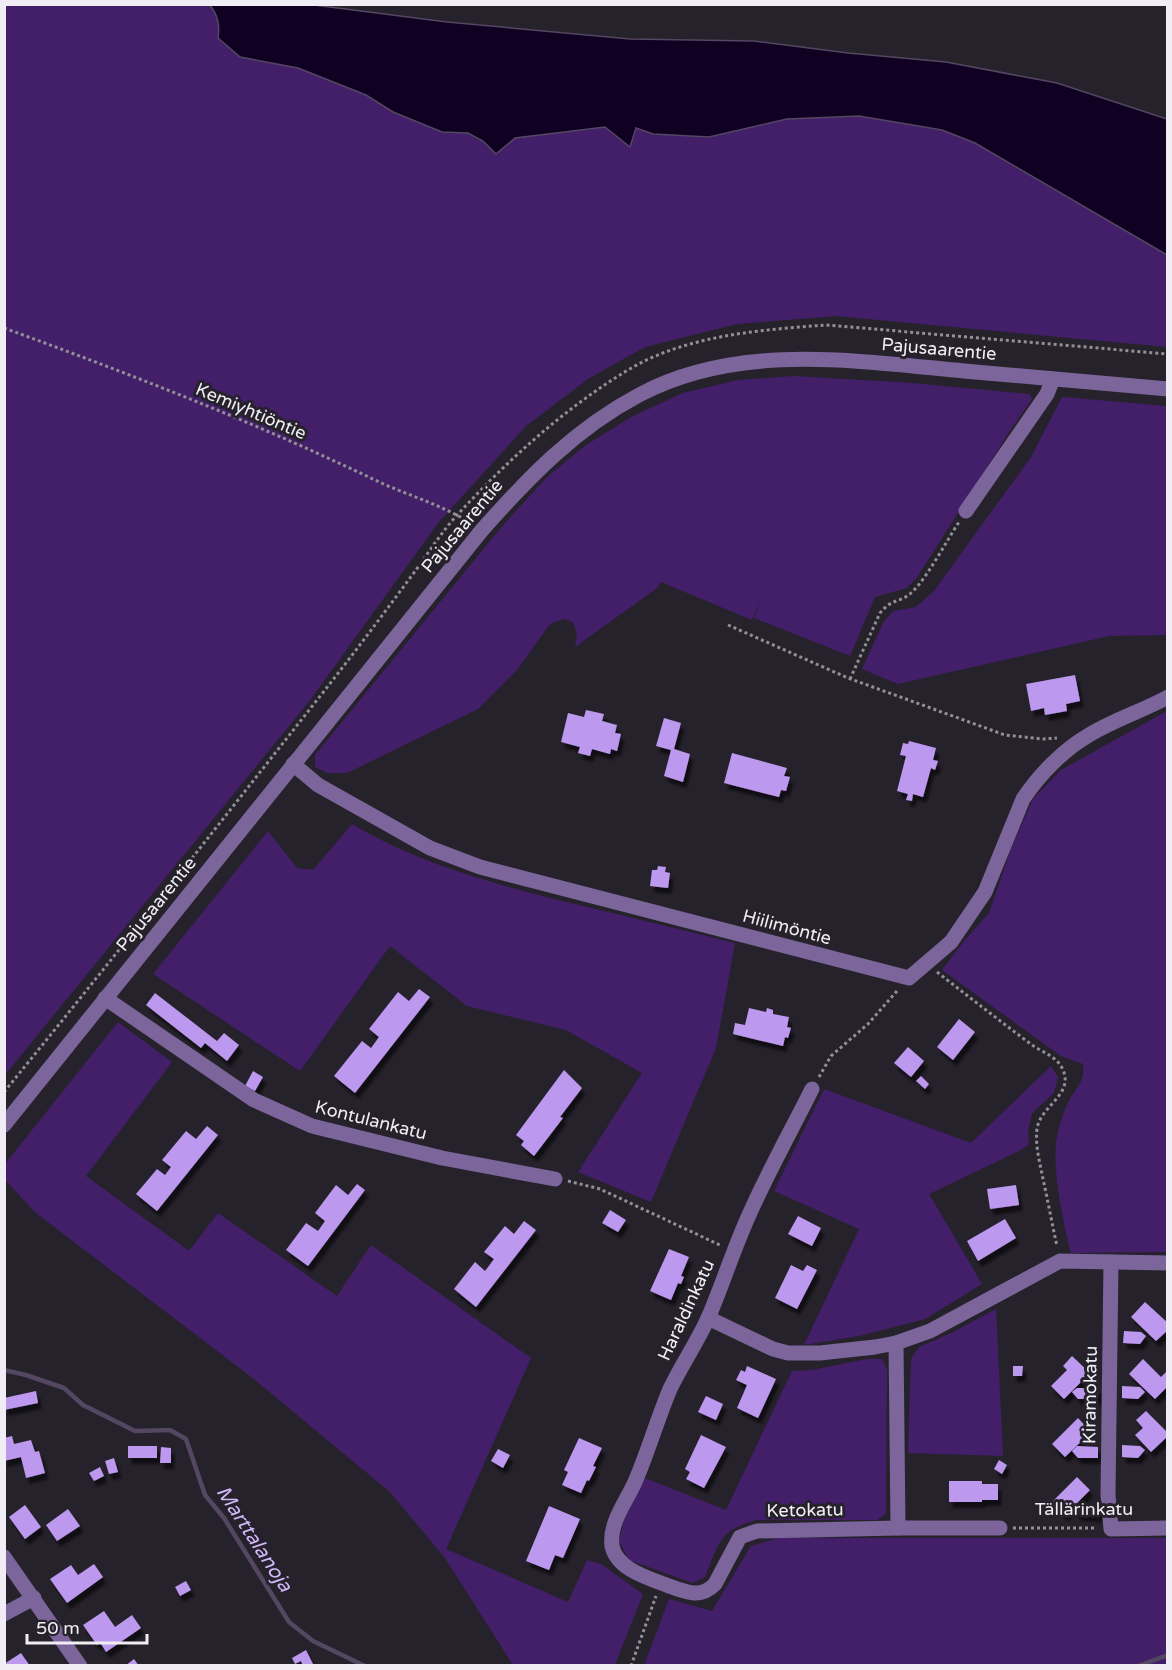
<svg xmlns="http://www.w3.org/2000/svg" width="1172" height="1670" font-family="'Varela Round',sans-serif">
  <style>
    .green { fill: #431f69 }
    .water { fill: #100022; stroke: #534761; stroke-width: 1.5 }
    .lines { fill: none; stroke-linecap: round; stroke-linejoin: round }
    .stream { stroke: #534761; stroke-width: 4.5 }
    .building { fill: #bc98ee; filter: url(#shadow) }
    .path { stroke: #928f97; stroke-width: 3; stroke-dasharray: 3 3; stroke-linecap: butt }
    .minor { stroke: #7b659a; stroke-width: 15 }
    .labels { text-anchor: middle; dominant-baseline: central; stroke-width: 6; stroke-linejoin: round; paint-order: stroke }
    .street-label { font-size: 18px; fill: #f0edf4; stroke: #26222c }
    .water-label { font-size: 20px; font-style: italic; fill: #d1b7f8; stroke: #26222c }
  </style>
  <defs>
    <filter id="shadow"><feDropShadow dx="3.5" dy="6" stdDeviation="1.5" flood-color="#0009"/></filter>
  </defs>
  <rect width="100%" height="100%" fill="#26222c"/>
  <g class="green">
    <path d="M5,5H210L240,57L298,68L366,95L393,112L442,132L468,133L483,141L496,154L515,138L605,127L631,146L636,128L653,134L709,137L787,119L859,116L942,130L975,143L1167,255V347L835,316L737,324L645,347L588,379L526,426L438,523L311,699L5,1075Z"/>
    <path d="M794,376L912,383L1029,394L1032,399L1011,429L918,576L907,588L875,597L850,656L754,618L762,597L752,620L661,582L656,589L575,647L577,634L573,622L563,619L550,624L517,670L478,709L347,773H327L315,767V755L503,525L548,476L586,445L633,416L683,393L738,380Z"/>
    <path d="M1062,397L1167,406V635L1109,636L898,684L862,669L883,623L893,611L916,607L934,591L1031,457Z"/>
    <path d="M1167,711V1252L1071,1253C1063,1222 1050,1162 1058,1132C1060,1122 1064,1110 1069,1101C1077,1085 1085,1083 1083,1064L1061,1056L942,970L964,941L989,913L1011,849L1033,799L1061,770Z"/>
    <path d="M352,824C421,865 498,885 575,904C629,917 682,930 735,943L716,1048L651,1202L578,1172L642,1073L566,1030L467,1006L390,946L300,1071L153,974L268,831L297,868L313,870Z"/>
    <path d="M118,1022L172,1062L86,1176L189,1251L218,1213L337,1296L371,1245L531,1358L446,1549L568,1602L587,1560L601,1564L643,1594L615,1665H513L445,1558L390,1492L250,1376L36,1213L5,1180V1164Z"/>
    <path d="M1051,1066L1058,1077L1054,1093L1032,1113L1028,1132L1029,1144L1023,1149L929,1194L982,1284L925,1319L859,1336L804,1345L859,1229L774,1191L824,1089L971,1143Z"/>
    <path d="M996,1309L1003,1456L908,1453L911,1359L919,1347L953,1332Z"/>
    <path d="M867,1359H882L887,1369L886,1514L877,1520H756C718,1531 719,1543 705,1577L693,1583L629,1560L619,1541L624,1520L645,1478L726,1510L792,1371L812,1370Z"/>
    <path d="M779,1538H1167V1665L644,1666L669,1599L712,1611L751,1546Z"/>
  </g>
  <path class="water" d="M210,5H314L447,22L630,39L754,41L848,53L946,62L1057,83L1167,119V255L975,143L942,130L859,116L787,119L709,137L653,134L636,128L630,147L605,127L515,138L496,154L483,141L468,133L442,132L393,112L366,95L298,68L240,57L218,38C220,25 218,16 210,5Z"/>
  <g class="lines">
    <g class="stream">
      <path d="M4,1370L26,1375L64,1388L83,1405L135,1431L170,1430L186,1439L205,1495L224,1518L289,1622L313,1641L365,1666"/>
      <path d="M1138,1666L1168,1655"/>
    </g>
  </g>
  <g class="building">
    <path d="M1075,675L1080,701L1066,704L1067,711L1045,715L1044,708L1031,711L1026,684Z"/>
    <path d="M586,710L604,714L602,721L617,725L615,733L621,734L617,751L611,749L610,754L592,749L590,756L578,753L580,747L561,742L568,713L584,717Z"/>
    <path d="M664,718L681,723L674,749L690,754L683,782L664,776L671,750L656,746Z"/>
    <path d="M909,741L936,748L933,760L938,761L935,770L931,768L923,797L913,794L912,801L906,800L908,794L897,791L906,756L900,755L903,743L908,744Z"/>
    <path d="M732,753L787,768L784,776L790,777L786,791L781,790L779,797L724,783Z"/>
    <path d="M658,866L666,867L665,872L670,873L668,888L650,886L652,870H657Z"/>
    <path d="M419,989L430,997L355,1093L334,1076L362,1041L371,1048L379,1037L369,1029L398,992L409,1001Z"/>
    <path d="M155,993L217,1041L224,1033L239,1045L227,1061L205,1043L201,1048L146,1005Z"/>
    <path d="M749,1008L766,1012L767,1008L773,1010V1014L789,1017L787,1027L791,1028L788,1038L785,1037L783,1046L733,1034L735,1023L745,1025Z"/>
    <path d="M959,1019L975,1032L953,1060L937,1047Z"/>
    <path d="M908,1047L924,1061L911,1077L894,1063Z"/>
    <path d="M564,1070L582,1088L560,1117L563,1118L534,1156L521,1145L524,1141L516,1135Z"/>
    <path d="M253,1071L263,1077L255,1091L245,1086Z"/>
    <path d="M921,1076L929,1084L925,1089L916,1081Z"/>
    <path d="M207,1126L218,1135L157,1211L136,1194L157,1169L165,1175L171,1167L162,1160L186,1131L196,1139Z"/>
    <path d="M357,1184L365,1190L308,1266L286,1250L306,1223L318,1231L325,1221L315,1213L336,1185L348,1195Z"/>
    <path d="M1016,1185L1019,1205L990,1209L987,1189Z"/>
    <path d="M610,1210L626,1220L618,1232L602,1223Z"/>
    <path d="M798,1216L821,1228L812,1246L788,1234Z"/>
    <path d="M1005,1219L1016,1238L978,1261L967,1241Z"/>
    <path d="M524,1221L536,1230L476,1307L454,1289L475,1262L485,1271L494,1259L484,1252L505,1226L514,1234Z"/>
    <path d="M669,1249L689,1257L681,1276L684,1277L681,1284L678,1283L671,1300L650,1291Z"/>
    <path d="M791,1265L803,1271L807,1265L817,1270L797,1309L775,1298Z"/>
    <path d="M1145,1302L1168,1323V1330L1156,1341L1131,1317Z"/>
    <path d="M1124,1331L1141,1332L1146,1336L1140,1344L1123,1343Z"/>
    <path d="M1072,1356L1090,1373L1064,1399L1051,1386L1067,1370L1063,1366Z"/>
    <path d="M1143,1359L1161,1377L1166,1372L1168,1373V1386L1155,1399L1129,1374Z"/>
    <path d="M747,1366L776,1379L758,1418L737,1408L747,1385L736,1380L741,1370L745,1372Z"/>
    <path d="M1013,1366H1023L1022,1376H1013Z"/>
    <path d="M1122,1386L1140,1387L1145,1392L1138,1399L1122,1398Z"/>
    <path d="M1077,1388H1098V1399H1078L1072,1392Z"/>
    <path d="M36,1391L38,1403L4,1410V1398Z"/>
    <path d="M706,1396L723,1404L716,1420L698,1412Z"/>
    <path d="M1146,1411L1168,1433V1436L1151,1452L1135,1435L1143,1428L1136,1420Z"/>
    <path d="M1078,1418L1091,1432L1065,1457L1052,1444Z"/>
    <path d="M701,1435L726,1447L704,1488L686,1479L690,1472L685,1469Z"/>
    <path d="M12,1436L14,1444L31,1440L35,1452L39,1451L45,1473L26,1478L21,1457L4,1461V1438Z"/>
    <path d="M579,1438L602,1448L593,1466L596,1467L589,1481L587,1480L581,1493L562,1485L568,1472L564,1470Z"/>
    <path d="M1122,1445L1140,1446L1145,1450L1138,1458L1122,1457Z"/>
    <rect x="128" y="1446" width="29" height="12"/>
    <path d="M1077,1446L1098,1447V1458H1078L1072,1451Z"/>
    <path d="M161,1447L171,1448V1463H160Z"/>
    <path d="M498,1449L510,1455L503,1468L491,1461Z"/>
    <path d="M114,1458L118,1472L109,1474L105,1461Z"/>
    <path d="M999,1460L1007,1465L1002,1474L994,1469Z"/>
    <path d="M100,1467L104,1476L94,1481L89,1473Z"/>
    <path d="M1077,1477L1090,1490L1076,1504L1099,1505V1516L1079,1515L1072,1508L1065,1516L1052,1502Z"/>
    <path d="M949,1481H982V1484H998V1500H982V1502H949Z"/>
    <path d="M25,1505L41,1527L25,1539L9,1517Z"/>
    <path d="M549,1506L580,1519L563,1558L555,1555L549,1570L526,1561Z"/>
    <path d="M68,1509L80,1526L57,1541L46,1525Z"/>
    <path d="M94,1564L103,1577L67,1603L50,1579L71,1565L78,1575Z"/>
    <path d="M186,1581L191,1590L180,1596L175,1587Z"/>
    <path d="M104,1611L115,1627L132,1615L141,1628L106,1652L100,1642L97,1645L83,1625Z"/>
    <path d="M306,1650L314,1666H303L301,1661L295,1664L292,1658Z"/>
    <path d="M21,1653L30,1666H4V1664Z"/>
    <path d="M134,1659L139,1666H125Z"/>
  </g>
  <g class="lines">
    <g class="path">
      <path d="M4,328C130,374 254,422 375,480C406,495 441,504 470,523"/>
      <path d="M728,625L848,678L1005,735L1043,739L1057,738"/>
      <path d="M850,679L880,613C892,598 900,603 911,593C926,580 947,540 959,522"/>
      <path d="M937,972C969,997 1000,1021 1032,1045C1042,1052 1058,1057 1063,1070C1074,1095 1040,1106 1037,1129C1035,1146 1040,1163 1043,1179C1048,1201 1052,1224 1057,1246"/>
      <path d="M819,1077L831,1056L868,1024L897,991"/>
      <path d="M4,1092C113,959 219,824 325,690C354,653 382,616 410,578C426,557 441,532 459,513C509,459 565,408 628,370C686,335 760,330 826,325L1168,354"/>
      <path d="M568,1181L600,1189L722,1246"/>
      <path d="M1013,1528H1097"/>
      <path d="M631,1666L656,1596"/>
    </g>
    <g class="minor">
      <path d="M966,511L1047,394L1053,379"/>
      <path d="M293,764L318,785L430,848L480,867L909,978L951,942L985,892L1023,799C1039,775 1063,750 1089,735C1114,720 1142,711 1168,697"/>
      <path d="M105,998L254,1100L312,1126L442,1158L555,1179"/>
      <path d="M812,1089C791,1131 768,1172 749,1215C734,1248 723,1283 709,1316C698,1341 682,1364 670,1389C657,1420 648,1452 635,1482C626,1502 609,1523 612,1546C617,1570 649,1578 669,1586C685,1592 701,1599 715,1584L740,1537L757,1531L898,1528H1000"/>
      <path d="M4,1125L482,530C529,477 575,429 639,395C738,342 857,361 964,371C1032,377 1100,383 1168,389"/>
      <path d="M1111,1262L1108,1495L1111,1529L1168,1528"/>
      <path d="M708,1318L773,1349L788,1353H820L875,1347L896,1343L930,1331L1060,1261L1168,1263"/>
      <path d="M896,1343L898,1528"/>
      <path d="M4,1557L80,1666"/>
      <path d="M4,1614L34,1598"/>
    </g>
  </g>
  <g class="labels">
    <g class="street-label">
      <text transform="translate(939 349) rotate(5)">Pajusaarentie</text>
      <text transform="translate(251 411) rotate(23)">Kemiyhtiöntie</text>
      <text transform="translate(462 526) rotate(-50)">Pajusaarentie</text>
      <text transform="translate(156 904) rotate(-51)">Pajusaarentie</text>
      <text transform="translate(787 927) rotate(15)">Hiilimöntie</text>
      <text transform="translate(371 1120) rotate(14)">Kontulankatu</text>
      <text transform="translate(686 1310) rotate(-65)">Haraldinkatu</text>
      <text transform="translate(1090 1395) rotate(-89)">Kiramokatu</text>
      <text x="1084" y="1509">Tällärinkatu</text>
      <text transform="translate(805 1510) rotate(-1)">Ketokatu</text>
    </g>
    <g class="water-label">
      <text transform="translate(254 1539) rotate(57)">Marttalanoja</text>
    </g>
  </g>
  <rect width="1172" height="1670" fill="none" stroke="#f0edf4" stroke-width="12"/>
  <path d="M27 1634v9h120v-9" fill="none" stroke="#f0edf4" stroke-width="3"/>
  <text x="36" y="1634" font-size="18" fill="#f0edf4" stroke="#26222c" stroke-width="4.5" paint-order="stroke">50 m</text>
</svg>
